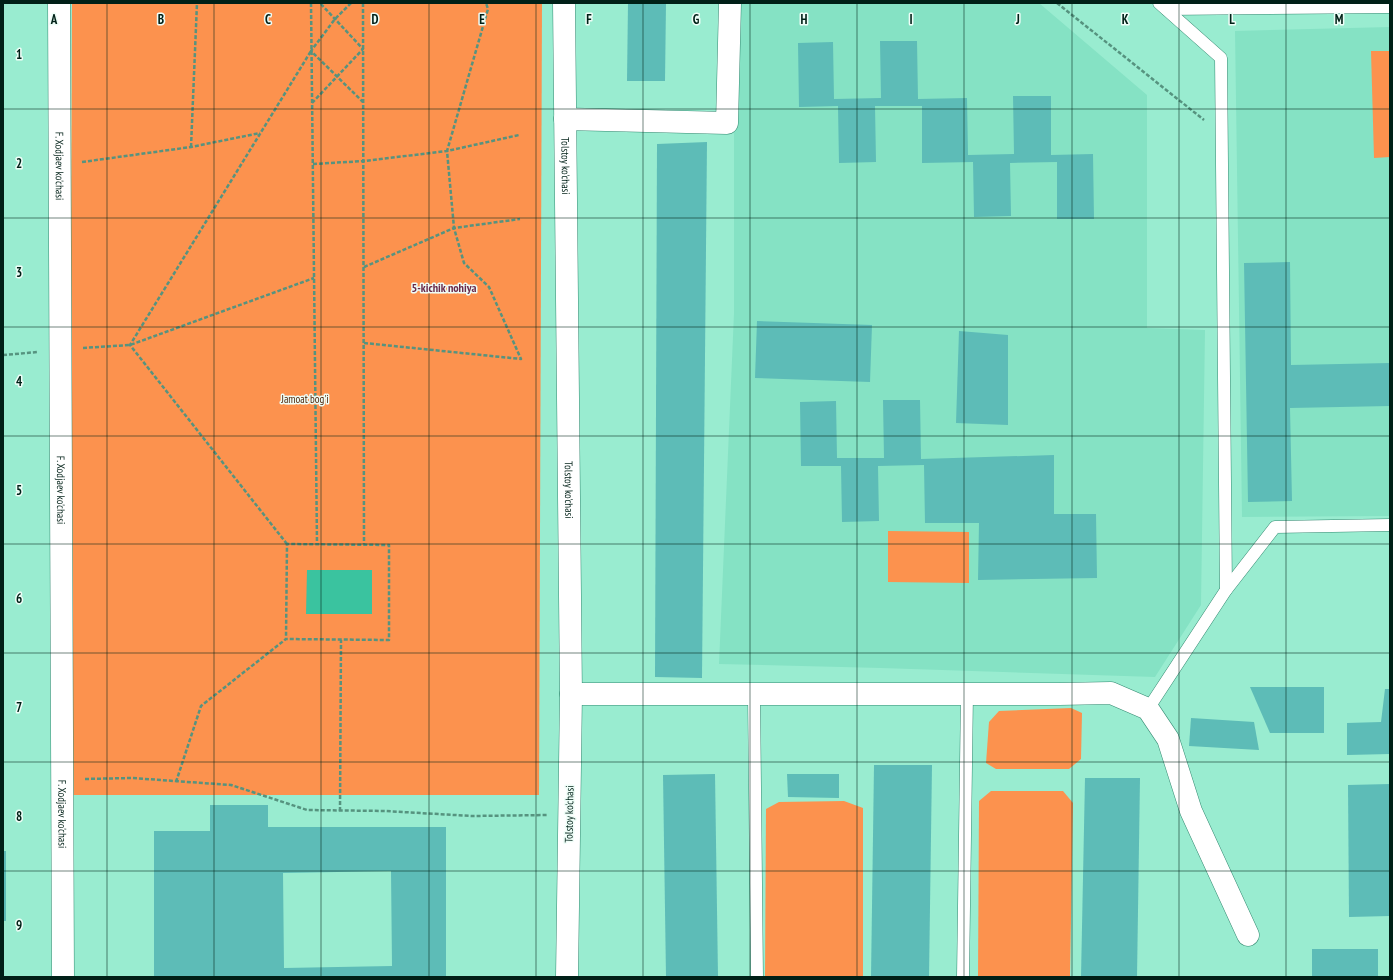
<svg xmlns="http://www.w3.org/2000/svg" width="1393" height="980" font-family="'PT Sans Narrow',sans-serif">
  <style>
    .built { fill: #85e2c4 }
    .green { fill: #fc924e }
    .water { fill: #3ac39f }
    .building { fill: #5dbcb7; fill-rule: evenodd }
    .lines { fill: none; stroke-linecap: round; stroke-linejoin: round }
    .service-casing { stroke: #358a72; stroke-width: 13 }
    .minor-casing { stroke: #358a72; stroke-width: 23 }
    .tertiary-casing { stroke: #358a72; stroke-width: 23 }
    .path { stroke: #56937f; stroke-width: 2.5; stroke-dasharray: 4 2; stroke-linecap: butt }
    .service { stroke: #fff; stroke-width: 12 }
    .minor { stroke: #fff; stroke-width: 22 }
    .tertiary { stroke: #fff; stroke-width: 22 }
    .grid { fill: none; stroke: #002017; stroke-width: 1; stroke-opacity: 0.55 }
    .labels { text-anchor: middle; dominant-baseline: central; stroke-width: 3; stroke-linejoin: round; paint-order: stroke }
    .street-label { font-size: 11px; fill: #002017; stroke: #eefdf7 }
    .park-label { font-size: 11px; fill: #481e00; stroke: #eefdf7 }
    .neighbourhood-label { font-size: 12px; font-weight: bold; fill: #6a2a4b; stroke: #eefdf7 }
    .grid-label { font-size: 13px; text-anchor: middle; font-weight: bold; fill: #002017; stroke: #eefdf7; stroke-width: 3; stroke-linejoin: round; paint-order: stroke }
  </style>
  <rect width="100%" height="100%" fill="#99ecd0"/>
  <g class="built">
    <path d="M734,3H1039L1147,95V328L1205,330L1201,605L1155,677L881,668L719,664L734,313Z"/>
    <path d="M1390,27V516L1242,517L1235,31Z"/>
  </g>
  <g class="green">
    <path d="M72,3H542L539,795H69Z"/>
    <path d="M1371,51H1390V157L1374,158Z"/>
    <path d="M888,531L969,532V583L888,582Z"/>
    <path d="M1071,708L1082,713L1081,759L1069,769H996L986,763L989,722L999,711Z"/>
    <path d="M991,791H1063L1073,803L1070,977H978L979,801Z"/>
    <path d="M844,801L863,808V977H765L766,809L779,802Z"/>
  </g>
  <path class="water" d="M307,570H372V614H306Z"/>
  <g class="building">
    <path d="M628,3H666L665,81H627Z"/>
    <path d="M880,41H917L918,99L967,98L968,155L1014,154L1013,96H1051V155L1093,154L1094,219H1057V162L1010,163L1011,216L974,217L973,162L922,163V106H875L876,162L839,163L838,106L799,107L798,43L833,42L834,99L881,98Z"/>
    <path d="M707,142L702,678L655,677L657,144Z"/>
    <path d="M1290,262L1291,365L1390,363V406L1290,408L1292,501L1248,502L1244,263Z"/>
    <path d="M757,321L872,325L870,382L755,378Z"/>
    <path d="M959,331L1008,335V425L956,423Z"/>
    <path d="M883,400H920L921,459L1054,455V514H1096L1097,578L978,580L979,523H925L924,465L878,466L879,521L842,522L841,466H801L800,402L836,401L837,458H884Z"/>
    <path d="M1250,687H1324V733H1270Z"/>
    <path d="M1385,689H1390V754L1347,755V723L1381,722Z"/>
    <path d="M1191,718L1254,722L1259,750L1189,746Z"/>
    <path d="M874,765H932L929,977H871Z"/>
    <path d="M715,774L718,977H666L663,775Z"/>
    <path d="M787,774H839V798L788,797Z"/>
    <path d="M1085,778H1140L1137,977H1081Z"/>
    <path d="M1390,784V916L1349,917L1348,785Z"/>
    <path d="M210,805H268V827H446V977H154V831H210ZM391,871L392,966L284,968L283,873Z"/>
    <rect x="3" y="851" width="3" height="70"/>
    <rect x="1312" y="949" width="66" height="28"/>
  </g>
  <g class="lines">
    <g class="service-casing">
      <g id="service">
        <path d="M1159,3L1221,58L1226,590"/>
        <path d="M1166,9L1390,7"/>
        <path d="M754,694L757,977"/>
        <path d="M1148,709L1226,590L1275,527L1390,525"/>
        <path d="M963,977L967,694"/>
      </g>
    </g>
    <g class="minor-casing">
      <g id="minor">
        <path id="s1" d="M59,3L63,977"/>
        <path d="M565,119L727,123L730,3"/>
        <path d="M571,694H1059L1111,693L1148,709L1168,739L1191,811L1248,935"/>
      </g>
    </g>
    <g class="tertiary-casing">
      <g id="tertiary">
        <path id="s2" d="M564,3L571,694L567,977"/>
      </g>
    </g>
    <g class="path">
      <path d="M311,3L317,544"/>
      <path d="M351,3L335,19L311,51L363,102"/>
      <path d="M363,3L364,544"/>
      <path d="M1057,3L1204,120"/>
      <path d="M312,103L363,49L320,3"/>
      <path d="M191,147L197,3"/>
      <path d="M82,162L191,147L260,133"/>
      <path d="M313,164L364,161L447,151L519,135"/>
      <path d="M364,267L454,228L520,219"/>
      <path d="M364,343L521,359L489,287L464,263L454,228L447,151L488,9L486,3"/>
      <path d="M83,348L130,345L314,278"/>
      <path d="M3,355L38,352"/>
      <path d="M287,544L130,345L311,51"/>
      <path d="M85,779L132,778L231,785L307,810L385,811L472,816L547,815"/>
      <path d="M176,782L201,706L286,639L389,640V545L287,544L286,639"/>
      <path d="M340,811L341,640"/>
    </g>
    <use href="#service" class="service"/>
    <use href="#minor" class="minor"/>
    <use href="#tertiary" class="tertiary"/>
  </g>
  <path class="grid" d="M107,3V977M214,3V977M321,3V977M429,3V977M536,3V977M643,3V977M750,3V977M857,3V977M964,3V977M1072,3V977M1179,3V977M1286,3V977M3,109H1390M3,218H1390M3,327H1390M3,436H1390M3,544H1390M3,653H1390M3,762H1390M3,871H1390"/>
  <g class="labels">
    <g class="street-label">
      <text stroke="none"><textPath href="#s1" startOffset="163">F. Xodjaev ko'chasi</textPath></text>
      <text stroke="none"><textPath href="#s2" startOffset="163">Tolstoy ko'chasi</textPath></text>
      <text stroke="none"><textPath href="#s1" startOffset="487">F. Xodjaev ko'chasi</textPath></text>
      <text stroke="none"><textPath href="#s2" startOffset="487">Tolstoy ko'chasi</textPath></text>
      <text stroke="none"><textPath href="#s1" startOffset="811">F. Xodjaev ko'chasi</textPath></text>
      <text transform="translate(569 814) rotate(-89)">Tolstoy ko'chasi</text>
    </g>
    <g class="park-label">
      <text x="305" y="399">Jamoat bog'i</text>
    </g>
    <g class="neighbourhood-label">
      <text x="444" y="287">5-kichik nohiya</text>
    </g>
  </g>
  <g class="grid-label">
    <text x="54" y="24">A</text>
    <text x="161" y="24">B</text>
    <text x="268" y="24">C</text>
    <text x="375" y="24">D</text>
    <text x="482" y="24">E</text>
    <text x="589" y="24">F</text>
    <text x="696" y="24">G</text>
    <text x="804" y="24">H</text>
    <text x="911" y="24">I</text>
    <text x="1018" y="24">J</text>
    <text x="1125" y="24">K</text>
    <text x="1232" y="24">L</text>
    <text x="1339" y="24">M</text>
    <text x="19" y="59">1</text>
    <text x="19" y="168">2</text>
    <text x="19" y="277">3</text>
    <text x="19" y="386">4</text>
    <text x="19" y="495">5</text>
    <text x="19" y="603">6</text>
    <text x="19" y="712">7</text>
    <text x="19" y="821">8</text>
    <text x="19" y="930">9</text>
  </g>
  <rect width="1393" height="980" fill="none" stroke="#002017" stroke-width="8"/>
</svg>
